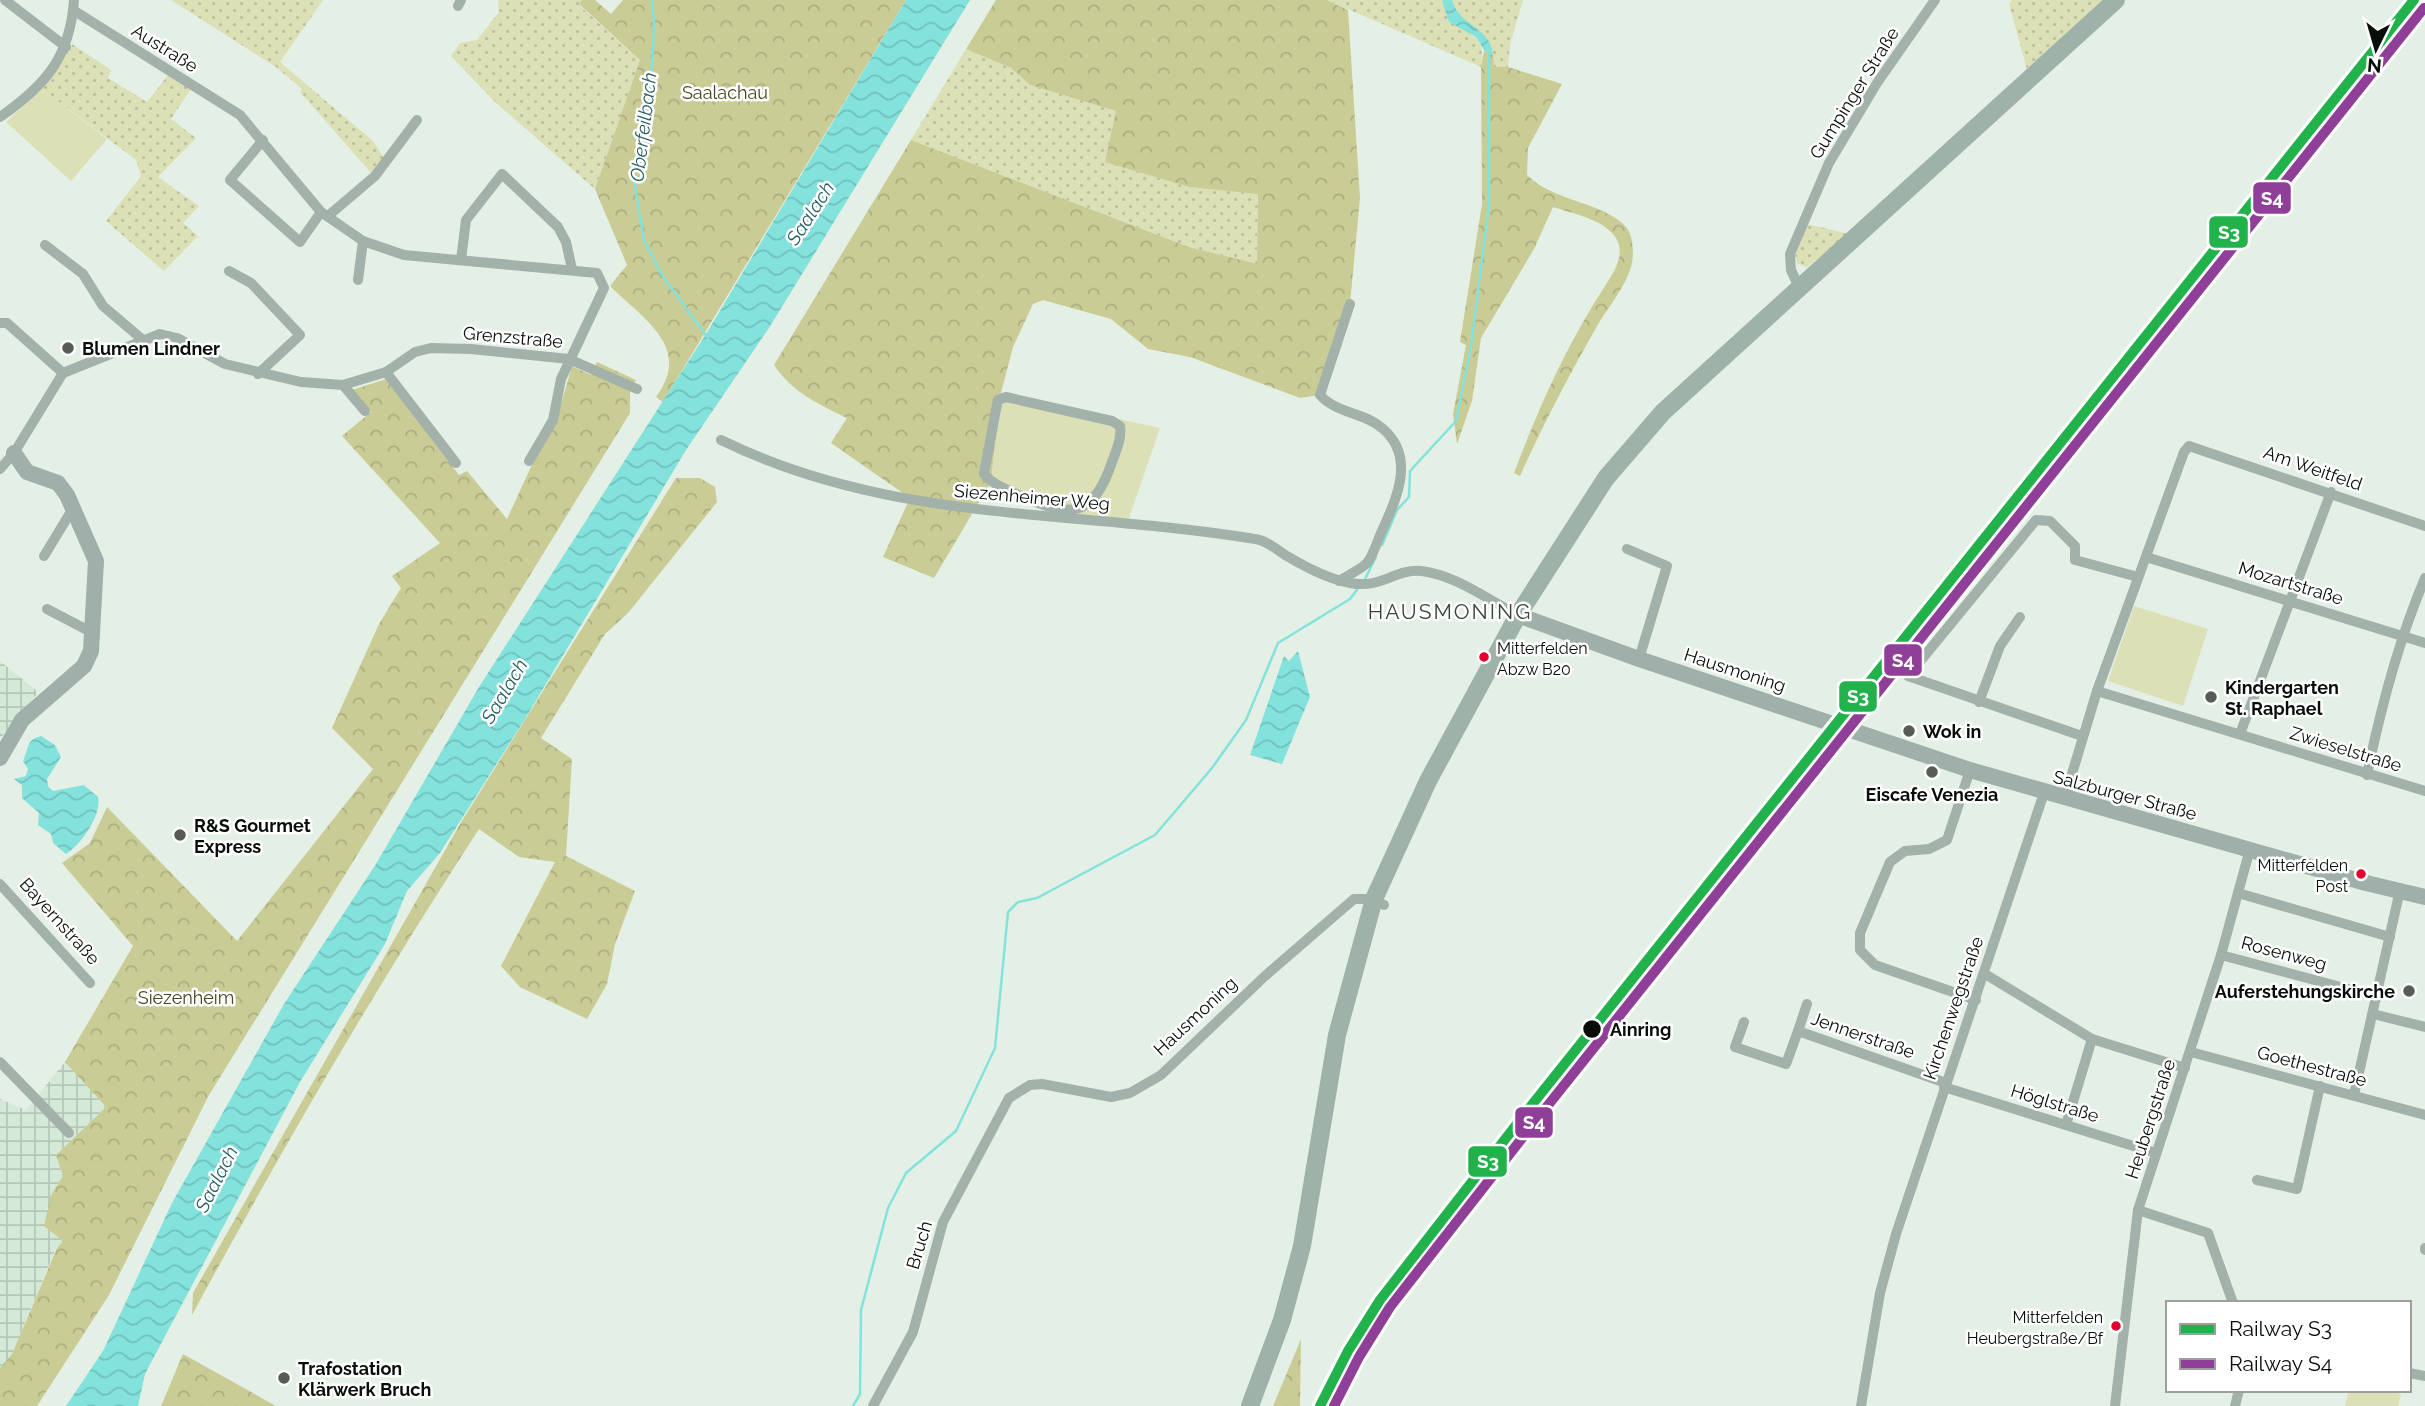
<svg xmlns="http://www.w3.org/2000/svg" width="2425" height="1406" font-family="Raleway,sans-serif">
  <style>
    .industrial { fill: url(#industrial-grid) }
    .grass { fill: url(#grass-dots) }
    .forest { fill: url(#forest-crowns) }
    .green { fill: #dce0b6 }
    .water { fill: url(#water-waves) }
    .lines { fill: none; stroke-linecap: round; stroke-linejoin: round }
    .stream { stroke: #83e2dc; stroke-width: 2.5 }
    .street { stroke: #a3b1ab; stroke-width: 10 }
    .secondary { stroke: #9fafa9; stroke-width: 16 }
    .primary { stroke: #9fb2aa; stroke-width: 18 }
    .rail-1-casing { stroke: #fff; stroke-width: 16 }
    .rail-2-casing { stroke: #fff; stroke-width: 16 }
    .rail-1 { stroke: #22b24c; stroke-width: 10 }
    .rail-2 { stroke: #903f98; stroke-width: 10 }
    .poi-dot { fill: #555d56; stroke: #fff; stroke-width: 2.5 }
    .bus-dot { fill: #e4002b; stroke: #fff; stroke-width: 2.5 }
    .stop-dot { fill: #080e09; stroke: #fff; stroke-width: 2.5 }
    .labels { text-anchor: middle; dominant-baseline: central; stroke-width: 5; stroke-linejoin: round; paint-order: stroke }
    .bus-label { font-size: 16px; fill: #080e09; stroke: #fff; text-anchor: end }
    .street-label { font-size: 18px; fill: #080e09; stroke: #fff }
    .park-label { font-size: 18px; fill: #48461f; stroke: #fff }
    .poi-label { font-size: 18px; font-weight: bold; fill: #080e09; stroke: #fff; text-anchor: start }
    .stop-label { font-size: 18px; font-weight: bold; fill: #080e09; stroke: #fff; text-anchor: start }
    .water-label { font-size: 19px; font-style: italic; fill: #295f5d; stroke: #fff }
    .quarter-label { font-size: 21px; letter-spacing: 2px; fill: #364739; stroke: #fff }
    .line-badge { stroke: #fff; stroke-width: 2.5 }
    .badge-label { font-size: 19px; text-anchor: middle; font-weight: bold; fill: #fff }
  </style>
  <defs>
    <pattern id="industrial-grid" width="8" height="8" patternUnits="userSpaceOnUse" patternTransform="scale(1.75)"><rect width="8" height="8" fill="#d5e9d8"/><path d="M0 4h8M4 0v8" fill="none" stroke="#b5c7b8"/></pattern>
    <pattern id="grass-dots" width="8" height="8" patternUnits="userSpaceOnUse" patternTransform="scale(1.75)"><rect width="8" height="8" fill="#dce0b6"/><path d="M2 2h.1M6 6h.1" fill="none" stroke="#bbbf9b" stroke-width="1.8" stroke-linecap="round"/></pattern>
    <pattern id="forest-crowns" width="20" height="18" patternUnits="userSpaceOnUse" patternTransform="scale(1.75)"><rect width="20" height="18" fill="#cacc96"/><path d="M2 6a3 3 0 1 1 6 0M12 15a3 3 0 1 1 6 0" fill="none" stroke="#acae80"/></pattern>
    <pattern id="water-waves" width="16" height="10" patternUnits="userSpaceOnUse" patternTransform="scale(1.75)"><rect width="16" height="10" fill="#83e2dc"/><path d="M0 5q4-4 8 0t8 0" fill="none" stroke="#70c1bb"/></pattern>
  </defs>
  <rect width="100%" height="100%" fill="#e4f0e6"/>
  <g class="industrial">
    <path d="M0,661L36,690V695L0,739Z"/>
    <path d="M65,1062L106,1107L56,1155L63,1176L47,1209L64,1241L56,1248L12,1354L0,1368V1099L26,1110Z"/>
  </g>
  <g class="grass">
    <path d="M171,0H323L280,62L373,141L384,158L372,174L300,92L302,89L276,67Z"/>
    <path d="M498,0H582L579,5L640,60L595,189L495,102L451,56L460,43L477,40L499,12Z"/>
    <path d="M1327,0H1442C1454,40 1489,24 1481,67Z"/>
    <path d="M1452,0H1523L1510,45L1508,67H1494C1492,21 1461,33 1452,0Z"/>
    <path d="M2012,0H2107L2027,69L2009,4Z"/>
    <path d="M72,44L111,70L108,78L147,102L169,74L191,89L171,119L196,138L158,177L199,206L183,223L198,236L164,271L106,221L141,176L136,160L42,89Z"/>
    <path d="M966,49L1011,68L1030,85L1117,111L1106,162L1189,187L1258,193L1257,265L1189,247L911,140Z"/>
    <path d="M1807,224L1849,234L1807,267L1798,264L1795,256Z"/>
    <path d="M1617,1007L1619,1009L1578,1060L1563,1086L1557,1081Z"/>
  </g>
  <g class="forest">
    <path d="M582,0H595L611,14L623,0H906L663,402L656,397C693,347 644,320 610,286L627,265L595,189L640,60L579,4Z"/>
    <path d="M996,0H1327L1348,10L1360,198L1350,304L1320,395L1300,398L1190,357L1148,349L1111,319L1043,300L1033,304L1013,347L1001,393L991,482L934,578L883,557L910,498L831,443L847,418C818,404 792,392 774,365L911,140L1189,247L1257,264L1258,194L1189,187L1105,162L1116,111L1030,85L1011,68L966,49Z"/>
    <path d="M1484,50L1493,55L1494,67H1508L1562,84L1528,148L1527,175C1552,201 1606,203 1626,227C1633,235 1634,252 1632,263C1627,286 1607,308 1596,328C1568,377 1543,425 1520,476L1514,473C1539,407 1566,346 1605,286C1613,274 1624,257 1618,242C1609,220 1573,214 1553,207L1534,249L1481,338L1472,401L1457,444L1453,414L1466,345L1460,342L1482,204L1481,67Z"/>
    <path d="M597,362L636,380L630,390V413L209,1095L109,1295L37,1406H0V1368L12,1354L57,1248L63,1241L44,1226L51,1195L63,1176L56,1155L106,1107L65,1062L133,946L62,863L90,843L107,807L237,941L373,769L332,728L379,624L401,588L392,576L440,543L342,436L371,412L352,390L386,379L459,475L467,471L507,519L541,445L556,422L572,366L591,375Z"/>
    <path d="M676,478H700L715,487L717,502L628,613L605,634L541,738L572,759L566,856L635,891L615,944L607,984L587,1019L520,987L501,966L555,862L519,857L479,829C376,987 282,1149 192,1315L193,1293L460,824Z"/>
    <path d="M1301,1339L1300,1406H1273Z"/>
    <path d="M183,1354L276,1406H161Z"/>
  </g>
  <g class="green">
    <path d="M42,89L107,139L71,181L6,122Z"/>
    <path d="M1001,393L1160,428L1128,521L1062,513L991,482Z"/>
    <path d="M2134,606L2208,629L2183,706L2108,681Z"/>
    <path d="M2349,1390H2385L2401,1394L2398,1406H2345Z"/>
  </g>
  <g class="water">
    <path d="M906,0H970L769,328L686,450L525,719L440,853L407,891L385,944L300,1082L145,1374L138,1406H66L103,1351L172,1203L284,1004L376,864L479,687L706,334Z"/>
    <path d="M1442,0H1452C1459,26 1491,27 1493,55L1484,50L1476,37L1449,22Z"/>
    <path d="M1298,651L1310,697L1282,764L1250,755L1284,656L1289,661Z"/>
    <path d="M41,736L55,745L61,757L47,779L48,786L53,791L84,785L98,797C102,814 82,844 66,854L53,843L51,834L38,825L39,813L22,798V785L14,779L26,776L28,769L23,761C29,749 26,739 41,736Z"/>
  </g>
  <g class="lines">
    <g class="stream">
      <path d="M652,0L654,26L650,103L644,115L633,176L644,240L663,277L708,338"/>
      <path d="M1382,545L1397,510L1409,497L1410,471L1456,421L1471,346L1489,204V52"/>
      <path d="M1365,579L1376,557"/>
      <path d="M853,1406L860,1394L861,1310L888,1208L906,1173L956,1131L995,1048L1008,912L1018,902L1037,898L1155,835L1212,768L1246,720L1278,643L1350,599L1359,587"/>
    </g>
    <g class="street">
      <path d="M5,0L66,47"/>
      <path d="M458,6L461,0"/>
      <path d="M73,10L240,115L321,212L363,241L404,255L597,273L604,288L561,379L553,420L529,461"/>
      <path d="M0,117C46,85 70,57 74,0"/>
      <path d="M263,140L230,180L300,242L321,212"/>
      <path d="M328,216L375,176L417,120"/>
      <path d="M45,245L83,274L103,306L143,340"/>
      <path d="M461,260L466,220L502,174L558,227L566,242L572,269"/>
      <path d="M229,271L251,283L300,335L258,374"/>
      <path d="M358,280L363,241"/>
      <path d="M1799,287L1791,270L1790,254L1829,163L1877,83L1935,0"/>
      <path d="M0,323H7L63,373"/>
      <path d="M386,372L456,463"/>
      <path d="M63,373L160,334L177,338L225,364L301,382L343,385L386,372L415,352L431,348L471,349L569,359L637,389"/>
      <path d="M343,385L365,411"/>
      <path d="M1006,397L1112,421L1120,426C1122,438 1116,451 1112,462C1094,515 1073,519 1026,498C1011,491 994,486 984,474L997,404L998,400Z"/>
      <path d="M721,440C893,524 1071,509 1255,539C1266,540 1277,550 1287,556C1307,568 1328,579 1350,583C1382,589 1394,569 1421,571C1456,575 1488,600 1518,615"/>
      <path d="M0,469L14,453L63,373"/>
      <path d="M1627,549L1667,566L1639,659"/>
      <path d="M44,556L72,510"/>
      <path d="M2146,557L2425,643"/>
      <path d="M1339,581C1348,575 1360,570 1367,563C1373,556 1377,542 1381,533C1396,500 1417,457 1382,428C1364,412 1337,414 1320,395L1350,304"/>
      <path d="M47,609L91,632"/>
      <path d="M2097,691L2425,791"/>
      <path d="M1979,702L2000,646L2020,617"/>
      <path d="M2240,734L2331,492"/>
      <path d="M2082,736L1908,676L2036,520L2050,521L2075,546V560L2138,577"/>
      <path d="M1970,770L1947,840L1929,849L1905,851L1890,862L1860,933V950L1875,965L1976,1000"/>
      <path d="M2367,775C2381,706 2398,642 2425,578"/>
      <path d="M2065,797L2097,691L2184,452L2189,446L2425,526"/>
      <path d="M0,884L90,983"/>
      <path d="M2238,893L2390,937"/>
      <path d="M2221,955L2378,997"/>
      <path d="M1985,974L2092,1039L2185,1068"/>
      <path d="M2373,1014L2425,1027"/>
      <path d="M1744,1022L1735,1047L1786,1064L1798,1031L1946,1083"/>
      <path d="M1798,1031L1807,1004"/>
      <path d="M2191,1052L2425,1115"/>
      <path d="M0,1062L69,1133"/>
      <path d="M1944,1087L2156,1153"/>
      <path d="M2354,1095L2400,890"/>
      <path d="M2066,1125L2092,1039"/>
      <path d="M2257,1180L2297,1189L2320,1086"/>
      <path d="M2138,1210L2208,1233L2233,1303"/>
      <path d="M2425,1250V1248"/>
      <path d="M2409,1373L2425,1376"/>
      <path d="M873,1406L913,1332L943,1222L1009,1098L1030,1085L1042,1084L1111,1097L1130,1093L1161,1075L1265,976L1354,899H1374L1384,905"/>
      <path d="M1861,1406L1880,1293L1896,1234L2044,793"/>
      <path d="M2115,1406L2138,1210L2221,955L2250,849"/>
      <path d="M2235,1406L2239,1390"/>
    </g>
    <g class="secondary">
      <path d="M1518,615L1639,659L1970,770L2366,883L2425,897"/>
      <path d="M0,758L22,720L84,666L91,651L96,561L67,495L58,483L27,472L14,453"/>
    </g>
    <path class="primary" d="M1250,1406L1282,1320L1302,1246L1337,1035L1374,899L1428,781L1518,615L1606,478L1663,412L2116,0"/>
    <g class="rail-1-casing">
      <path id="rail-1" d="M1320,1406L1348,1351L1380,1300L1527,1111L2414,0"/>
    </g>
    <g class="rail-2-casing">
      <path id="rail-2" d="M1334,1406L1359,1357L1390,1307L1537,1119L2424,8"/>
    </g>
    <use href="#rail-1" class="rail-1"/>
    <use href="#rail-2" class="rail-2"/>
  </g>
  <g class="poi-dot">
    <circle cx="68" cy="348" r="7"/>
    <circle cx="2211" cy="697" r="7"/>
    <circle cx="1909" cy="731" r="7"/>
    <circle cx="1932" cy="772" r="7"/>
    <circle cx="180" cy="835" r="7"/>
    <circle cx="2409" cy="991" r="7"/>
    <circle cx="284" cy="1378" r="7"/>
  </g>
  <g class="bus-dot">
    <circle cx="1484" cy="657" r="6"/>
    <circle cx="2361" cy="874" r="6"/>
    <circle cx="2116" cy="1326" r="6"/>
  </g>
  <circle class="stop-dot" cx="1592" cy="1029" r="10"/>
  <g class="labels">
    <g class="bus-label">
      <text x="1497" y="648" text-anchor="start">Mitterfelden<tspan x="1497" dy="21">Abzw B20</tspan></text>
      <text x="2348" y="865">Mitterfelden<tspan x="2348" dy="21">Post</tspan></text>
      <text x="2103" y="1317">Mitterfelden<tspan x="2103" dy="21">Heubergstraße/Bf</tspan></text>
    </g>
    <g class="street-label">
      <text transform="translate(165 48) rotate(32)">Austraße</text>
      <text transform="translate(1854 93) rotate(-58)">Gumpinger Straße</text>
      <text transform="translate(513 337) rotate(5)">Grenzstraße</text>
      <text transform="translate(2313 468) rotate(19)">Am Weitfeld</text>
      <text transform="translate(1032 497) rotate(5)">Siezenheimer Weg</text>
      <text transform="translate(2291 583) rotate(17)">Mozartstraße</text>
      <text transform="translate(1735 670) rotate(18)">Hausmoning</text>
      <text transform="translate(2346 749) rotate(17)">Zwieselstraße</text>
      <text transform="translate(2125 795) rotate(15)">Salzburger Straße</text>
      <text transform="translate(60 921) rotate(48)">Bayernstraße</text>
      <text transform="translate(2284 953) rotate(15)">Rosenweg</text>
      <text transform="translate(1953 1008) rotate(-71)">Kirchenwegstraße</text>
      <text transform="translate(1195 1016) rotate(-43)">Hausmoning</text>
      <text transform="translate(1863 1035) rotate(19)">Jennerstraße</text>
      <text transform="translate(2312 1066) rotate(15)">Goethestraße</text>
      <text transform="translate(2055 1103) rotate(17)">Höglstraße</text>
      <text transform="translate(2150 1119) rotate(-72)">Heubergstraße</text>
      <text transform="translate(919 1245) rotate(-73)">Bruch</text>
    </g>
    <g class="park-label">
      <text x="725" y="92">Saalachau</text>
      <text x="186" y="997">Siezenheim</text>
    </g>
    <g class="poi-label">
      <text x="82" y="348">Blumen Lindner</text>
      <text x="2225" y="687">Kindergarten<tspan x="2225" dy="21">St. Raphael</tspan></text>
      <text x="1923" y="731">Wok in</text>
      <text x="1932" y="794" text-anchor="middle">Eiscafe Venezia</text>
      <text x="194" y="825">R&amp;S Gourmet<tspan x="194" dy="21">Express</tspan></text>
      <text x="2395" y="991" text-anchor="end">Auferstehungskirche</text>
      <text x="298" y="1368">Trafostation<tspan x="298" dy="21">Klärwerk Bruch</tspan></text>
    </g>
    <g class="stop-label">
      <text x="1610" y="1029">Ainring</text>
    </g>
    <g class="water-label">
      <text transform="translate(643 127) rotate(-83)">Oberfeilbach</text>
      <text transform="translate(810 213) rotate(-57)">Saalach</text>
      <text transform="translate(504 691) rotate(-59)">Saalach</text>
      <text transform="translate(216 1179) rotate(-63)">Saalach</text>
    </g>
    <g class="quarter-label">
      <text x="1450" y="611">HAUSMONING</text>
    </g>
  </g>
  <g class="line-badge">
    <rect x="2252" y="181" width="40" height="34" rx="7" fill="#903f98"/>
    <rect x="2208" y="215" width="41" height="34" rx="7" fill="#22b24c"/>
    <rect x="1883" y="643" width="40" height="34" rx="7" fill="#903f98"/>
    <rect x="1838" y="680" width="40" height="33" rx="7" fill="#22b24c"/>
    <rect x="1514" y="1106" width="40" height="33" rx="7" fill="#903f98"/>
    <rect x="1467" y="1145" width="41" height="33" rx="7" fill="#22b24c"/>
  </g>
  <g class="badge-label">
    <text x="2272" y="205">S4</text>
    <text x="2229" y="239">S3</text>
    <text x="1903" y="667">S4</text>
    <text x="1858" y="703">S3</text>
    <text x="1534" y="1129">S4</text>
    <text x="1488" y="1168">S3</text>
  </g>
  <rect x="2166" y="1301" width="245" height="91" fill="#ffffff" stroke="#9c9f9d" stroke-width="2"/>
  <rect x="2180" y="1324" width="35" height="10" fill="#22b24c" stroke="#9c9f9d" stroke-width="2"/>
  <text x="2229" y="1336" font-size="21" fill="#080e09">Railway S3</text>
  <rect x="2180" y="1359" width="35" height="10" fill="#903f98" stroke="#9c9f9d" stroke-width="2"/>
  <text x="2229" y="1371" font-size="21" fill="#080e09">Railway S4</text>
  <g transform="translate(2376 49) rotate(185)" stroke="#ffffff" stroke-width="5" paint-order="stroke">
  <path d="M0-5L12 26L0 18L-12 26Z" fill="#080e09"/>
  <text y="-10" font-size="19" font-weight="bold" text-anchor="middle" fill="#080e09">N</text>
  </g>
</svg>
